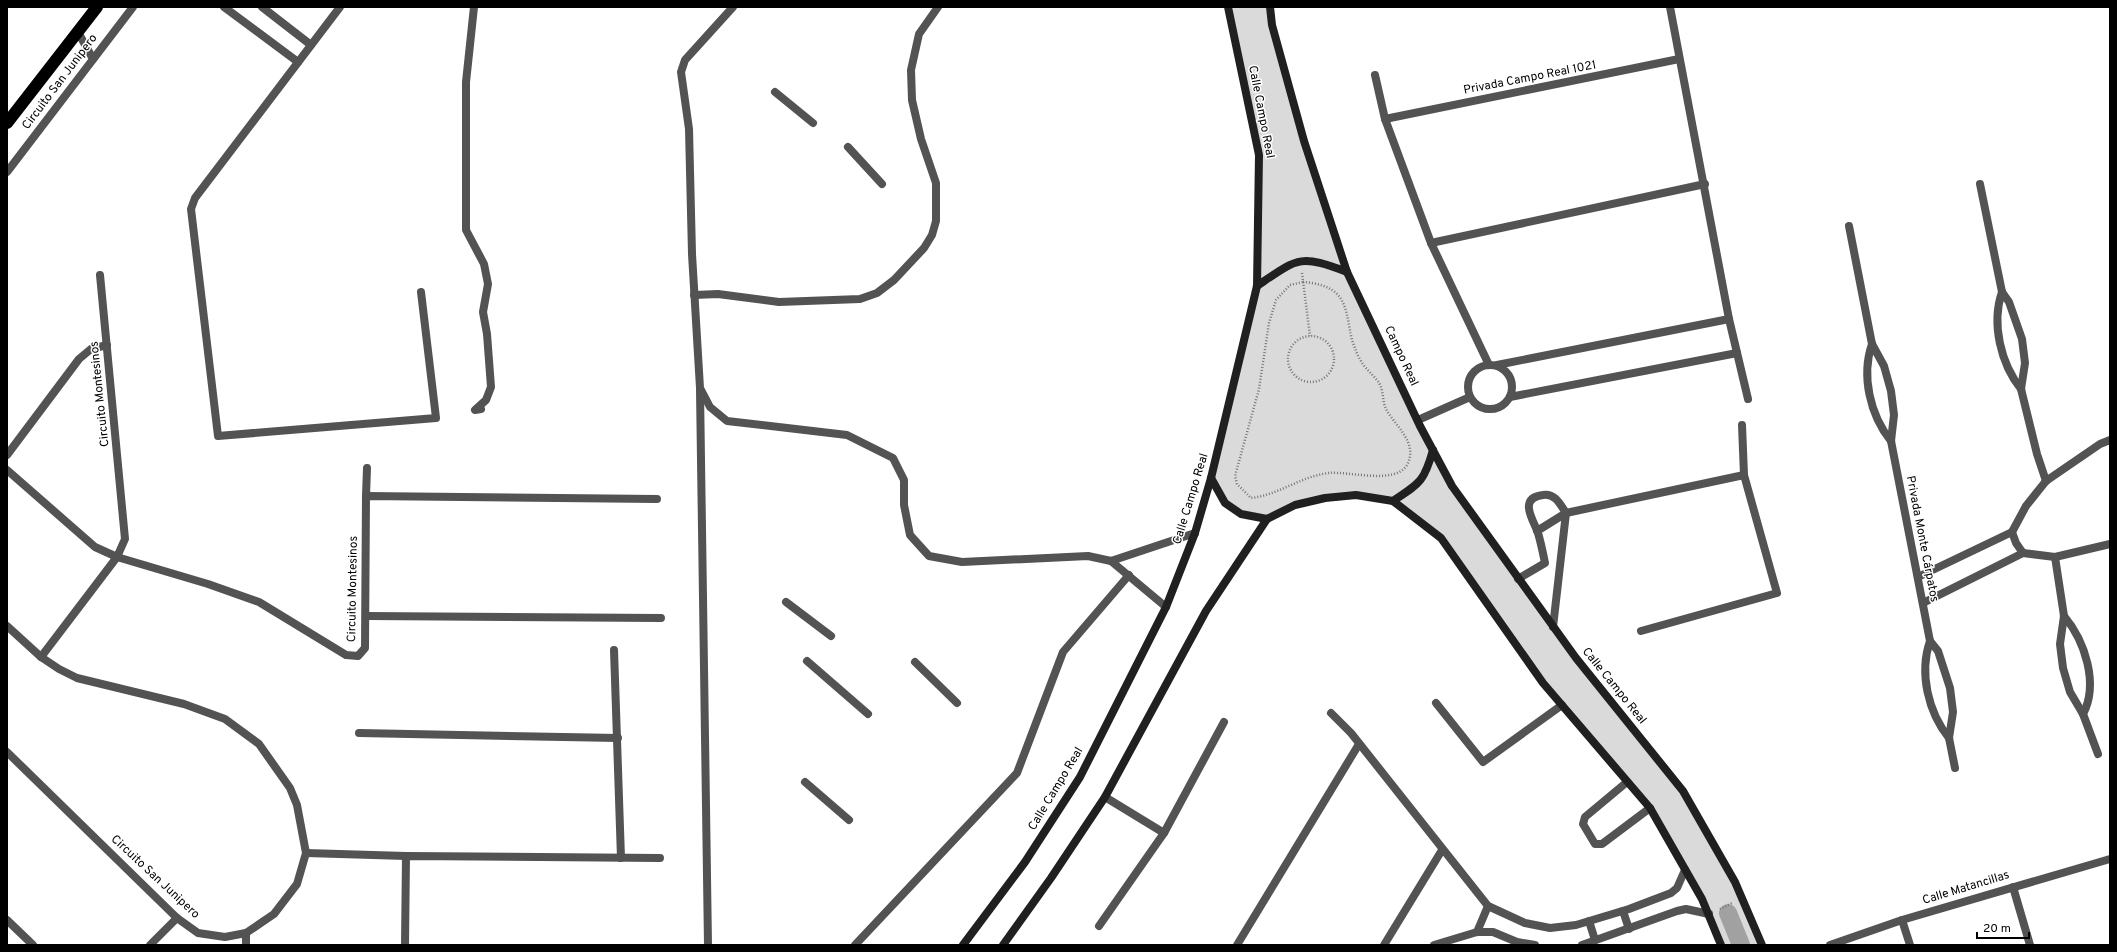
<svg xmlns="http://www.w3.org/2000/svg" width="2117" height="952" font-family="Overpass,sans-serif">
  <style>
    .green { fill: #dadada }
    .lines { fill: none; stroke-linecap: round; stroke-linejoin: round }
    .canal { stroke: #a1a1a1; stroke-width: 18 }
    .path { stroke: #757575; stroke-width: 2.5; stroke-dasharray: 1 2; stroke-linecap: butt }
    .lane { stroke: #535353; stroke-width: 8 }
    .street { stroke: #535353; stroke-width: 8 }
    .secondary { stroke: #202020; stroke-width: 8 }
    .highway { stroke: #000; stroke-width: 12 }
    .labels { text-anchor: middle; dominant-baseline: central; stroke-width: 3; stroke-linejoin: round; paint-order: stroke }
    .street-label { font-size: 12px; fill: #000; stroke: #fff }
  </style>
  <rect width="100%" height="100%" fill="#fff"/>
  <path class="green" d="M1228,7H1270L1272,25L1347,272L1452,486L1576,658L1683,791L1735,882L1762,945H1721L1702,899L1650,808L1562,705L1441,538L1393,501L1356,495L1325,498L1267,519L1241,514L1225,503L1211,478L1257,286L1259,155Z"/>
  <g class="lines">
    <path class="canal" d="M1728,913L1741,945"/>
    <g class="path">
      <path d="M1302,273L1310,336"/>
      <path d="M1303,282C1316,283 1333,286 1341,299C1350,314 1348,333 1355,348C1357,355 1362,364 1367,369C1371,374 1376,378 1379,383C1384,391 1382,401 1386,409C1395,426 1419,443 1407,465C1395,485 1349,471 1329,473C1301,476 1279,495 1251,498L1237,484L1235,476L1259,389L1269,323L1276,300L1290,285Z"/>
      <circle cx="1311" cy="359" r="23"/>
      <path d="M1720,909L1732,903"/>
    </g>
    <g class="lane">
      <path d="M224,7L298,62"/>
      <path d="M262,7L311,45"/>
      <path d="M340,7L195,198L191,209L218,436L436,418L421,292"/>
      <path d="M474,7L466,82V230L484,264L488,284L483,312L487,334L491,387L486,400L475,410L481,409"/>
      <path d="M733,7L685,60L681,72L689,129L692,254L700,388L710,407L727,421L847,435L893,458L904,480V505L910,535L929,556L962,562L1088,556L1111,561L1195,533"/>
      <path d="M775,92L813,123"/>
      <path d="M848,147L882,184"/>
      <path d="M694,295L718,294L779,302L860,299L877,293L894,280L924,248L932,235L936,221V183L921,139L912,100L911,70L919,34L938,7"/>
      <path d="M700,390L708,945"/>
      <path d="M1111,561L1166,607"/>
      <path d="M786,602L831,636"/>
      <path d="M807,661L868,714"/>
      <path d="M915,662L957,703"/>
      <path d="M1436,703L1483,762L1562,705"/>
      <path d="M805,782L849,820"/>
      <path d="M855,945L1017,773L1063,652L1129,575"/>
    </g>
    <g class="street">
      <path d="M1670,7L1729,319L1748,399"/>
      <path d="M78,32L93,59"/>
      <path d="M1375,75L1385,119L1431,243L1489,365"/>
      <path d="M1385,119L1679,59"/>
      <path d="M7,172L133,7"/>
      <path d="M1980,184L2002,292L2009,302L2022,339L2025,363L2021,389L2037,454L2046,481"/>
      <path d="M1849,226L1872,344L1884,366L1891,391L1894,415L1891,441L1930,641L1938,651L1950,688L1953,712L1949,738L1955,768"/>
      <path d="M1431,243L1705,184"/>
      <path d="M2002,292C1991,324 2001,364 2021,389"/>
      <path d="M1872,344C1861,376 1870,415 1891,441"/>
      <circle cx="1490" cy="387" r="22"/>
      <path d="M1497,365L1729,319"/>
      <path d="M1510,397L1737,353"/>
      <path d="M1418,420L1470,397"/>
      <path d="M1742,425L1744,475"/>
      <path d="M2110,440L2100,444L2046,481L2026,506L2012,532L2016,543L2023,553L2055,557L2110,544"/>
      <path d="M7,455L79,359L91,349L107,345"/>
      <path d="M7,470L95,547L117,557L208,584L259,602L346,655L358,656L365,648L366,496L657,499"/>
      <path d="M366,496L367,468"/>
      <path d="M1537,531L1566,513L1744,475L1777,593L1641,631"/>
      <path d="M2055,557L2064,616L2060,644L2063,668L2070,692L2083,714L2098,754"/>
      <path d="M1918,577L2012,532"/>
      <path d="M1518,579L1545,563C1543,553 1541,543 1538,533C1534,521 1517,498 1543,495C1555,493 1560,504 1566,513L1553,627"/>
      <path d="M1923,603L2023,553"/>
      <path d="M366,616L661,618"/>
      <path d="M2064,616C2085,641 2099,684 2083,714"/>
      <path d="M7,626L41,657L59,669L77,678L184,704L225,719L259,744L290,788L297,805L306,853L297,884L274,914L246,933L225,937L198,933L177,918L7,752"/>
      <path d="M1930,641C1919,673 1928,712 1949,738"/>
      <path d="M614,650L621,858"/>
      <path d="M41,657L117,557L125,539L100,275"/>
      <path d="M1331,713L1351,733L1488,906L1525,923L1550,928L1576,925L1629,909L1671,893L1677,888L1685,870"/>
      <path d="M359,733L618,738"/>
      <path d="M1627,782L1585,817L1583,824L1595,844H1602L1650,808"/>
      <path d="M1105,797L1164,833"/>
      <path d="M306,853L406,856"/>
      <path d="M2013,887L2030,945"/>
      <path d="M1623,911L1629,929"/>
      <path d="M7,920L33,945"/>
      <path d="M1902,920L1910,945"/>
      <path d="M1589,921L1595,940"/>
      <path d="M1099,926L1164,833L1224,722"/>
      <path d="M1477,932L1488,906"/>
      <path d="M246,933V945"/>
      <path d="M150,945L177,918"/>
      <path d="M405,945L406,856L660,858"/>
      <path d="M1237,945L1359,744"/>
      <path d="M1384,945L1442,850"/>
      <path d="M1434,945L1477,932H1493L1517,942L1535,945"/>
      <path d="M1582,945L1677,911L1686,909L1709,914"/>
      <path d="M1830,945L1902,920L2110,859"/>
    </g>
    <g class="secondary">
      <path d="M1270,7L1272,25L1304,141L1347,272L1420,426L1452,486L1576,658L1683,791L1735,882L1762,945"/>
      <path d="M1257,286C1298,258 1299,254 1347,272"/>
      <path d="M1211,478L1225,503L1241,514L1267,519L1295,505L1325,498L1356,495L1393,501C1420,483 1424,482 1433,450"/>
      <path d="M1393,501L1441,538L1543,683L1650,808L1702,899L1721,945"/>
      <path d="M963,945L1025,862L1080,777L1166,607L1195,533L1211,478L1257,286L1259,155L1228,7"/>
      <path d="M1003,945L1051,878L1105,797L1206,611L1267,519"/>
    </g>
    <path class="highway" d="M7,123L97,7"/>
  </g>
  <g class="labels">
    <g class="street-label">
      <text transform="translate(1530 78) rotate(-11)">Privada Campo Real 1021</text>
      <text transform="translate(60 82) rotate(-53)">Circuito San Junipero</text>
      <text transform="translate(1261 112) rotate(79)">Calle Campo Real</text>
      <text transform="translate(1401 356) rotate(65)">Campo Real</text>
      <text transform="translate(100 394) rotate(-96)">Circuito Montesinos</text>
      <text transform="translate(1191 499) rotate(-73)">Calle Campo Real</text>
      <text transform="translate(1922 539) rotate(79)">Privada Monte Cárpatos</text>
      <text transform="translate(353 589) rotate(-89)">Circuito Montesinos</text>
      <text transform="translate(1614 686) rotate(51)">Calle Campo Real</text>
      <text transform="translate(1056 789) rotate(-59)">Calle Campo Real</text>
      <text transform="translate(155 877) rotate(43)">Circuito San Junipero</text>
      <text transform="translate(1966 888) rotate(-17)">Calle Matancillas</text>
    </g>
  </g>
  <rect width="2117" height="952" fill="none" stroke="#000000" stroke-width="16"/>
  <path d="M1977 932v6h52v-6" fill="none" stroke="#000000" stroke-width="2"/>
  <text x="1983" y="932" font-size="12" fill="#000000" stroke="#ffffff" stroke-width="3" paint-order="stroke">20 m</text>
</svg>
